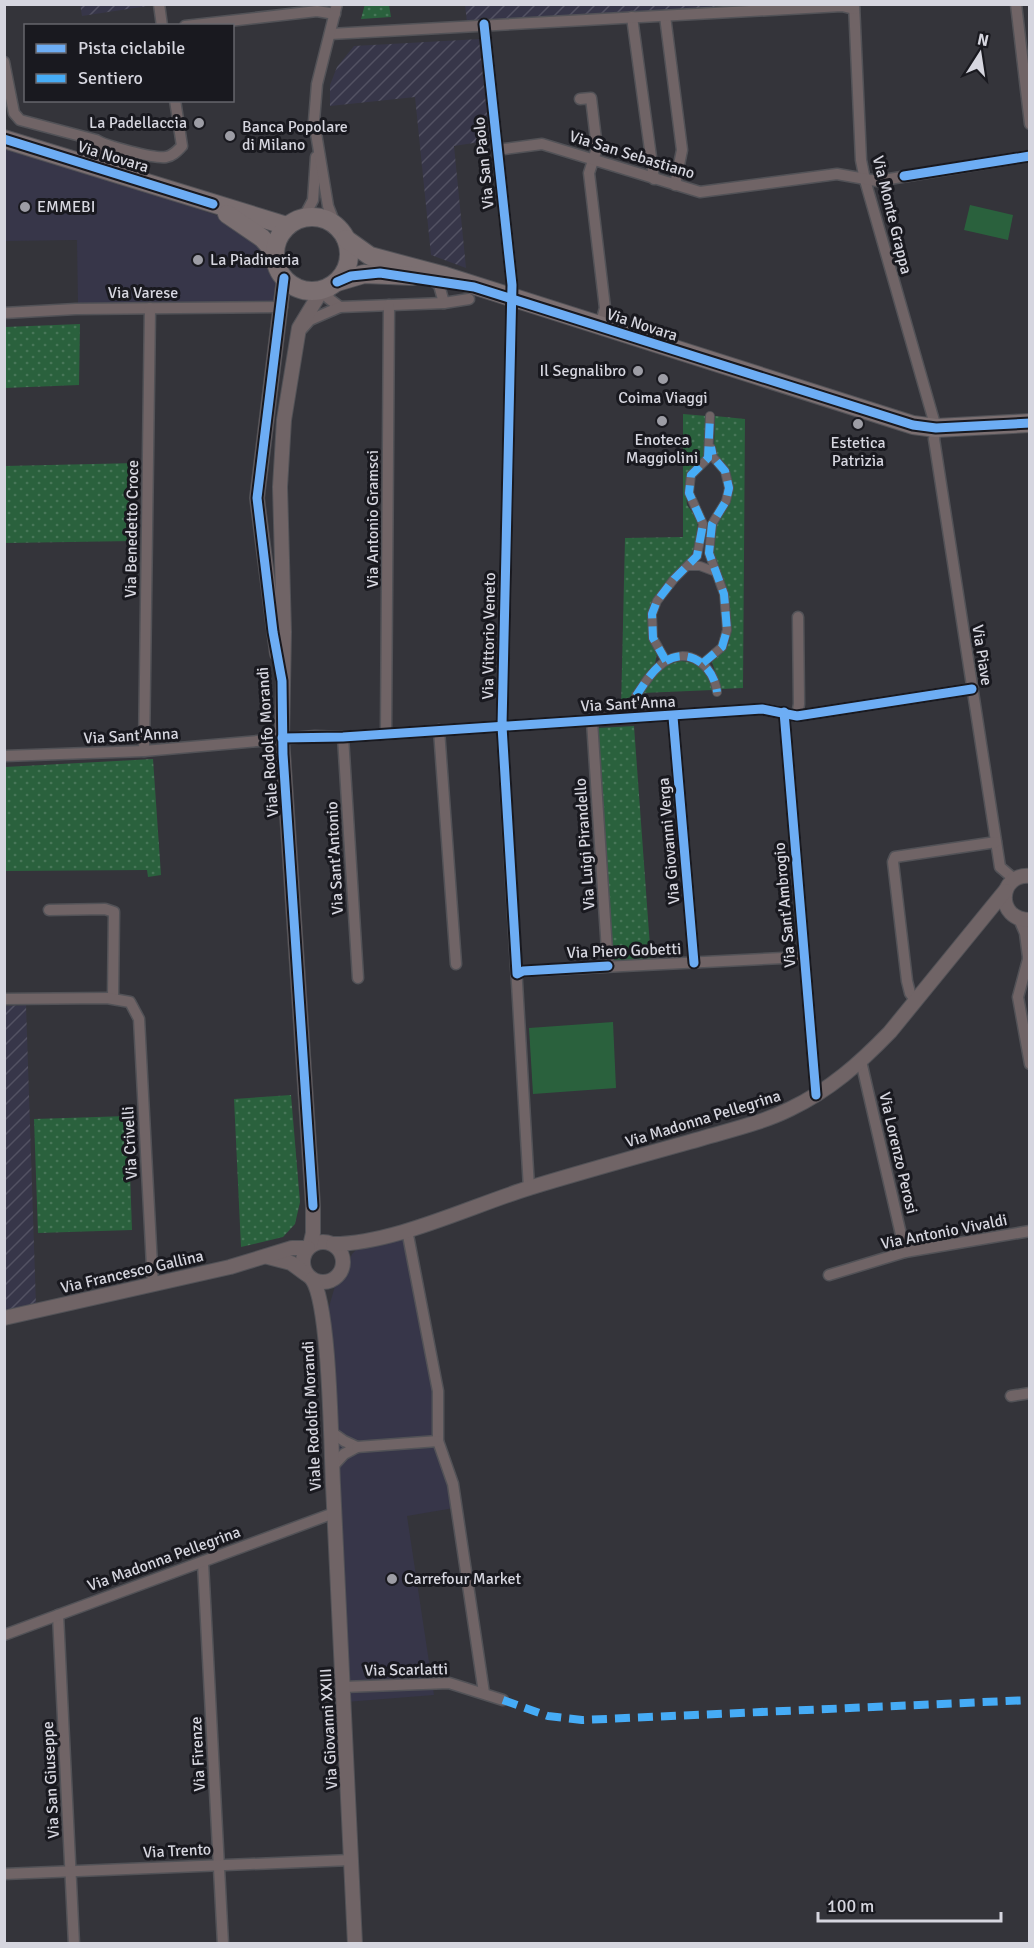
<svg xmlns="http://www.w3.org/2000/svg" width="1034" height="1948" font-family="Signika,sans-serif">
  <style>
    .built { fill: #373649 }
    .industrial { fill: url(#industrial-furrows) }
    .grass { fill: url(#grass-dots) }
    .garden { fill: #2a613d }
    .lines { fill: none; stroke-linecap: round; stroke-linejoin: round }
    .pedestrian-casing { stroke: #525257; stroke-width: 10 }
    .minor-casing { stroke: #525257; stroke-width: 13 }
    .tertiary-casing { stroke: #525257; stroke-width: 16 }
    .primary-casing { stroke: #525257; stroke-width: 20 }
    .pedestrian { stroke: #706466; stroke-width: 8 }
    .minor { stroke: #706466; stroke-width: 10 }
    .tertiary { stroke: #706466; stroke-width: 14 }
    .primary { stroke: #7b6f71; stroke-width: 18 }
    .quiet { stroke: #46acf6; stroke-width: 8; stroke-dasharray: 15 8; stroke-linecap: butt }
    .cycleway-casing { stroke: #19191f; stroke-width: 13 }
    .cycleway { stroke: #6dadf4; stroke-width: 9 }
    .poi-dot { fill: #9d9da5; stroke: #19191f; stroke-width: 2 }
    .labels { text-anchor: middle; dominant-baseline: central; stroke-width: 6; stroke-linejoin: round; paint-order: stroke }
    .poi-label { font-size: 16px; fill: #d6d6df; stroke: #19191f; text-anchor: start }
    .street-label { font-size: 16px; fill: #d6d6df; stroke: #19191f }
  </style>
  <defs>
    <pattern id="industrial-furrows" width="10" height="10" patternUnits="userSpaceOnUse" patternTransform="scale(1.5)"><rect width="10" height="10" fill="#373649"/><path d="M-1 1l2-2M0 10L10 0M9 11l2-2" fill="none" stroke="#535263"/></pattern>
    <pattern id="grass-dots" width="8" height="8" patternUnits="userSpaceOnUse" patternTransform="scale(1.5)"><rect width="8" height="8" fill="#2a613d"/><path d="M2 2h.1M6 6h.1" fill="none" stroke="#487759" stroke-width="1.8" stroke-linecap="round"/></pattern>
  </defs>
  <rect width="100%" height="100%" fill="#34343a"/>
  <g class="built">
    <path d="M4,142L230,220L271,259L281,279L279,303L78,306L77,240L5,241Z"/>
    <path d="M405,1233L454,1508L407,1516L434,1695L346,1702L326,1317L335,1286L345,1273L352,1254L358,1248Z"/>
  </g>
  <g class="industrial">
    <path d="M80,4L154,5L82,16Z"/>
    <path d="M716,4L717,10L467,22L465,5Z"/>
    <path d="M480,39L493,140L454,146L466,268L431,255L415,97L330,106V85L337,67L354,46Z"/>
    <path d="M26,1005L36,1306L4,1313V1006Z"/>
  </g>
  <g class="grass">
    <path d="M365,4L389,5L391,17L361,19Z"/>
    <path d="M80,324L79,385L5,388V327Z"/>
    <path d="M683,414L707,416L704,456L690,473L686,495L687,505L698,520L695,547L690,557L649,616L648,637L657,653L655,664L635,695L628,698L621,709L625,538L683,537Z"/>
    <path d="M715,416L745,419L743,688L721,689L712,662L728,645L730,638L727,593L713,558L712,548L715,527L728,506L731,495L714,450Z"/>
    <path d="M137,463L134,541L5,543V466Z"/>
    <path d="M681,661C702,663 706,671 713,690L642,693C651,677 663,664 681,661Z"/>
    <path d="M634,726L651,960L610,962L597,728Z"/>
    <path d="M153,759L161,875L148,877L147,870L5,871V767Z"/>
    <path d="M291,1095L300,1202L295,1224L283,1237L241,1247L234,1099Z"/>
    <path d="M128,1116L132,1230L38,1233L34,1119Z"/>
  </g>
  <g class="garden">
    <path d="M970,205L1013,215L1008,240L964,230Z"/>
    <path d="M613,1022L616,1088L533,1094L529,1028Z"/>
  </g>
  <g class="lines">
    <g class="pedestrian-casing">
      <g id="pedestrian">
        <path d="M689,566H700L716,572"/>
        <path d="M666,661L653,638L652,614L657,601L674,579L697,556L703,524L689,493L691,475L708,458L710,416"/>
        <path d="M703,663L722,647L727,630L724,594L709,553L712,524L726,501L729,488L725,471L713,457L711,448"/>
        <path d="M636,696C644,684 651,672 663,663C687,645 714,665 717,692"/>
      </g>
    </g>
    <g class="minor-casing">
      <g id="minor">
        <path d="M159,4L162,26"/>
        <path d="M854,4L861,160L865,180L936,428L934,439L1000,867L1014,879"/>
        <path d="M1016,4L1030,124"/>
        <path d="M665,16L682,150L675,185"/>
        <path d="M632,17L654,179"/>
        <path d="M484,24L512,285L502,726L529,1188"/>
        <path d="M185,26L317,11L335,14"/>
        <path d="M330,34L842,6L854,9"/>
        <path d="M4,62L14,113L20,120L96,140C105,146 155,159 166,157C173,156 177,151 182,146L175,100"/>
        <path d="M580,99L591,98L597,148L589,173L605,308L600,326"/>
        <path d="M497,150L542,144L700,192L837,174L877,181L1030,156"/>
        <path d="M93,166L96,154L105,146"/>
        <path d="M304,217L313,200L316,157"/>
        <path d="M335,224L328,206L314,121L317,84L337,4"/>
        <path d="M432,280L439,285L444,303"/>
        <path d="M330,287L328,298L340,307"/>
        <path d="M4,313L76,309L282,307"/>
        <path d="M302,329L310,320L340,307L444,303L469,299"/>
        <path d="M784,712L816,1095"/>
        <path d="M797,716L799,704L798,617"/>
        <path d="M673,717L694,963"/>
        <path d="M592,721L608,966"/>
        <path d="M439,730L456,964"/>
        <path d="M386,734L389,305"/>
        <path d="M343,737L358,978"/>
        <path d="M144,751L150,308"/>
        <path d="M4,756L144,751L315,736L343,737L762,709L797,716L972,689"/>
        <path d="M49,910L105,909L114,912L113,998"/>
        <path d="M1019,919L1025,933L1028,957"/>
        <path d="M1030,952L1018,997L1030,1064"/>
        <path d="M517,974L523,971L804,957"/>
        <path d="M4,999L107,998L130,1002L139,1019L153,1285"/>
        <path d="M916,1001L910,993L907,981L893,862L895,857L996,842"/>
        <path d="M861,1061L905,1252"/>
        <path d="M407,1230L438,1391V1441L453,1484L484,1693"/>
        <path d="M829,1275L905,1252L1030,1231"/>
        <path d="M1011,1396L1030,1393"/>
        <path d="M330,1431L344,1441L357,1447L344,1454L332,1467"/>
        <path d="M357,1447L438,1441"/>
        <path d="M203,1563L223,1944"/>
        <path d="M58,1615L74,1944"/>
        <path d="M4,1635L334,1513"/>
        <path d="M343,1687L449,1683L503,1700"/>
        <path d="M4,1874L351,1860"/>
      </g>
    </g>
    <g class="tertiary-casing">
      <g id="tertiary">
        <path d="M277,654L257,498L284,278"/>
        <path d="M1030,876C998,873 995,920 1030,920"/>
        <circle cx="323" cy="1262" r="20"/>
        <path d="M333,1244C393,1244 471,1206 529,1188C585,1171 643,1155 700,1139C730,1130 762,1123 790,1109C830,1090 860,1063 890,1032L1005,891"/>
        <path d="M310,1246L313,1233V1206L282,738L284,632L280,487L284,420L299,328L322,290"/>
        <path d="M268,1257L291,1263L306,1274"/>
        <path d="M312,1279C330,1304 331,1447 333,1485C341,1638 348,1791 355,1944"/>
        <path d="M4,1318L230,1267L292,1248H308"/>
      </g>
    </g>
    <g class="primary-casing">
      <g id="primary">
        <path d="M4,139L287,226"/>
        <path d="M227,214L262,238L275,252"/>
        <circle cx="312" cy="254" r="37"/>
        <path d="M346,239L370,256L445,276L913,425L936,428L1030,423"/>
        <path d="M337,282L364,274L413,276"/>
      </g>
    </g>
    <use href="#pedestrian" class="pedestrian"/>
    <use href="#minor" class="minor"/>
    <use href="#tertiary" class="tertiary"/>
    <use href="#primary" class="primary"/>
    <g class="quiet">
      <path d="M666,661L653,638L652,614L657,601L674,579L697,556L703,524L689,493L691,475L708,458L710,416"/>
      <path d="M703,663L722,647L727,630L724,594L709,553L712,524L726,501L729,488L725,471L713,457L711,447"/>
      <path d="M636,696C644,684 651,672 663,663C687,645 714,665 717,692"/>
      <path d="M503,1700L548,1716L582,1720L1030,1700"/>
    </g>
    <g class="cycleway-casing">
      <g id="cycleway">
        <path d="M484,24L512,285L502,726L517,974L523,971L608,966"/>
        <path d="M4,139L213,204"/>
        <path d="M904,176L1030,156"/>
        <path d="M284,278L257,498L273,632L282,681L283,754L313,1206"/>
        <path d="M337,282L351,276L380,273L474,287L913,425L936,428L1030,423"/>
        <path d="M784,712L816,1095"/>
        <path d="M673,717L694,963"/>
        <path d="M282,738L343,737L762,709L797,716L972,689"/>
      </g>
    </g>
    <use href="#cycleway" class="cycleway"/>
  </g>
  <g class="poi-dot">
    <circle cx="199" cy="123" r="6"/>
    <circle cx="230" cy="136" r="6"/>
    <circle cx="25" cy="207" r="6"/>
    <circle cx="198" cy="260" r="6"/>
    <circle cx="638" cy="371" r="6"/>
    <circle cx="663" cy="379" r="6"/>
    <circle cx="662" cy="421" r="6"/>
    <circle cx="858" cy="424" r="6"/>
    <circle cx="392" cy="1579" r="6"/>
  </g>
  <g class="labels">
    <g class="poi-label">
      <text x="187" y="123" text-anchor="end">La Padellaccia</text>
      <text x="242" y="127">Banca Popolare<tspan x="242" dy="18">di Milano</tspan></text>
      <text x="37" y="207">EMMEBI</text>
      <text x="210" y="260">La Piadineria</text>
      <text x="626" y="371" text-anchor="end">Il Segnalibro</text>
      <text x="663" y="398" text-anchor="middle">Coima Viaggi</text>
      <text x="662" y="440" text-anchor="middle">Enoteca<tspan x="662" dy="18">Maggiolini</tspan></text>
      <text x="858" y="443" text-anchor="middle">Estetica<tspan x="858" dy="18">Patrizia</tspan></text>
      <text x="404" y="1579">Carrefour Market</text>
    </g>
    <g class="street-label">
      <text transform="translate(632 155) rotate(17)">Via San Sebastiano</text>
      <text transform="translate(113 157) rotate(17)">Via Novara</text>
      <text transform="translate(484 163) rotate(-96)">Via San Paolo</text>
      <text transform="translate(892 215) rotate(76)">Via Monte Grappa</text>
      <text x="143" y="293">Via Varese</text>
      <text transform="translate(642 325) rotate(18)">Via Novara</text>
      <text transform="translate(373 519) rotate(-90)">Via Antonio Gramsci</text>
      <text transform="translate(132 529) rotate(-89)">Via Benedetto Croce</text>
      <text transform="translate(489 636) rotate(-89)">Via Vittorio Veneto</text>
      <text transform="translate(982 655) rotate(81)">Via Piave</text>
      <text transform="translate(628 704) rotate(-3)">Via Sant'Anna</text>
      <text transform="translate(131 736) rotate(-3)">Via Sant'Anna</text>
      <text transform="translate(268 742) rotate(-94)">Viale Rodolfo Morandi</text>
      <text transform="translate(669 841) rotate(-95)">Via Giovanni Verga</text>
      <text transform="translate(585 844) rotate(-94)">Via Luigi Pirandello</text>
      <text transform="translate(335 858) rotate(-93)">Via Sant'Antonio</text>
      <text transform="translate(785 905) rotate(-95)">Via Sant'Ambrogio</text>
      <text transform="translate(624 951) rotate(-2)">Via Piero Gobetti</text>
      <text transform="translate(703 1119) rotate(-17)">Via Madonna Pellegrina</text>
      <text transform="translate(130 1143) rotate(-93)">Via Crivelli</text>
      <text transform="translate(898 1153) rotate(77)">Via Lorenzo Perosi</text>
      <text transform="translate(944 1232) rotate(-11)">Via Antonio Vivaldi</text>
      <text transform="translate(132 1272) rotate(-13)">Via Francesco Gallina</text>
      <text transform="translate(312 1416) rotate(-93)">Viale Rodolfo Morandi</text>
      <text transform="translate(164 1559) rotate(-20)">Via Madonna Pellegrina</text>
      <text transform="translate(406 1670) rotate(-1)">Via Scarlatti</text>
      <text transform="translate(329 1729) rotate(-93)">Via Giovanni XXIII</text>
      <text transform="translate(198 1754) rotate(-93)">Via Firenze</text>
      <text transform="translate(51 1780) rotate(-93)">Via San Giuseppe</text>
      <text transform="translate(177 1851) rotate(-3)">Via Trento</text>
    </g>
  </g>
  <rect width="1034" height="1948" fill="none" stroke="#d6d6df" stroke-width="12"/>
  <rect x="24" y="24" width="210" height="78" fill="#19191f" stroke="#65656c" stroke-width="1.5"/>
  <rect x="36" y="44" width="30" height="9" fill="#6dadf4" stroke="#65656c" stroke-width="1.5"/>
  <text x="78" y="54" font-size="18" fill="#d6d6df">Pista ciclabile</text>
  <rect x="36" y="74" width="30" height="9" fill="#46acf6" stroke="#65656c" stroke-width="1.5"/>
  <text x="78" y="84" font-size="18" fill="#d6d6df">Sentiero</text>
  <g transform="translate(980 54) rotate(12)" stroke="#19191f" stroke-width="4.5" paint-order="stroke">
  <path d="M0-4.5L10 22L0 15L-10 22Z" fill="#d6d6df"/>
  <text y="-9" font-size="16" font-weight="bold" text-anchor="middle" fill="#d6d6df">N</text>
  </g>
  <path d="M818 1912v9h183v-9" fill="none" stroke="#d6d6df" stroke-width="3"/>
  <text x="827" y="1912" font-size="18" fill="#d6d6df" stroke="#19191f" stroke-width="4.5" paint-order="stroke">100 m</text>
</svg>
